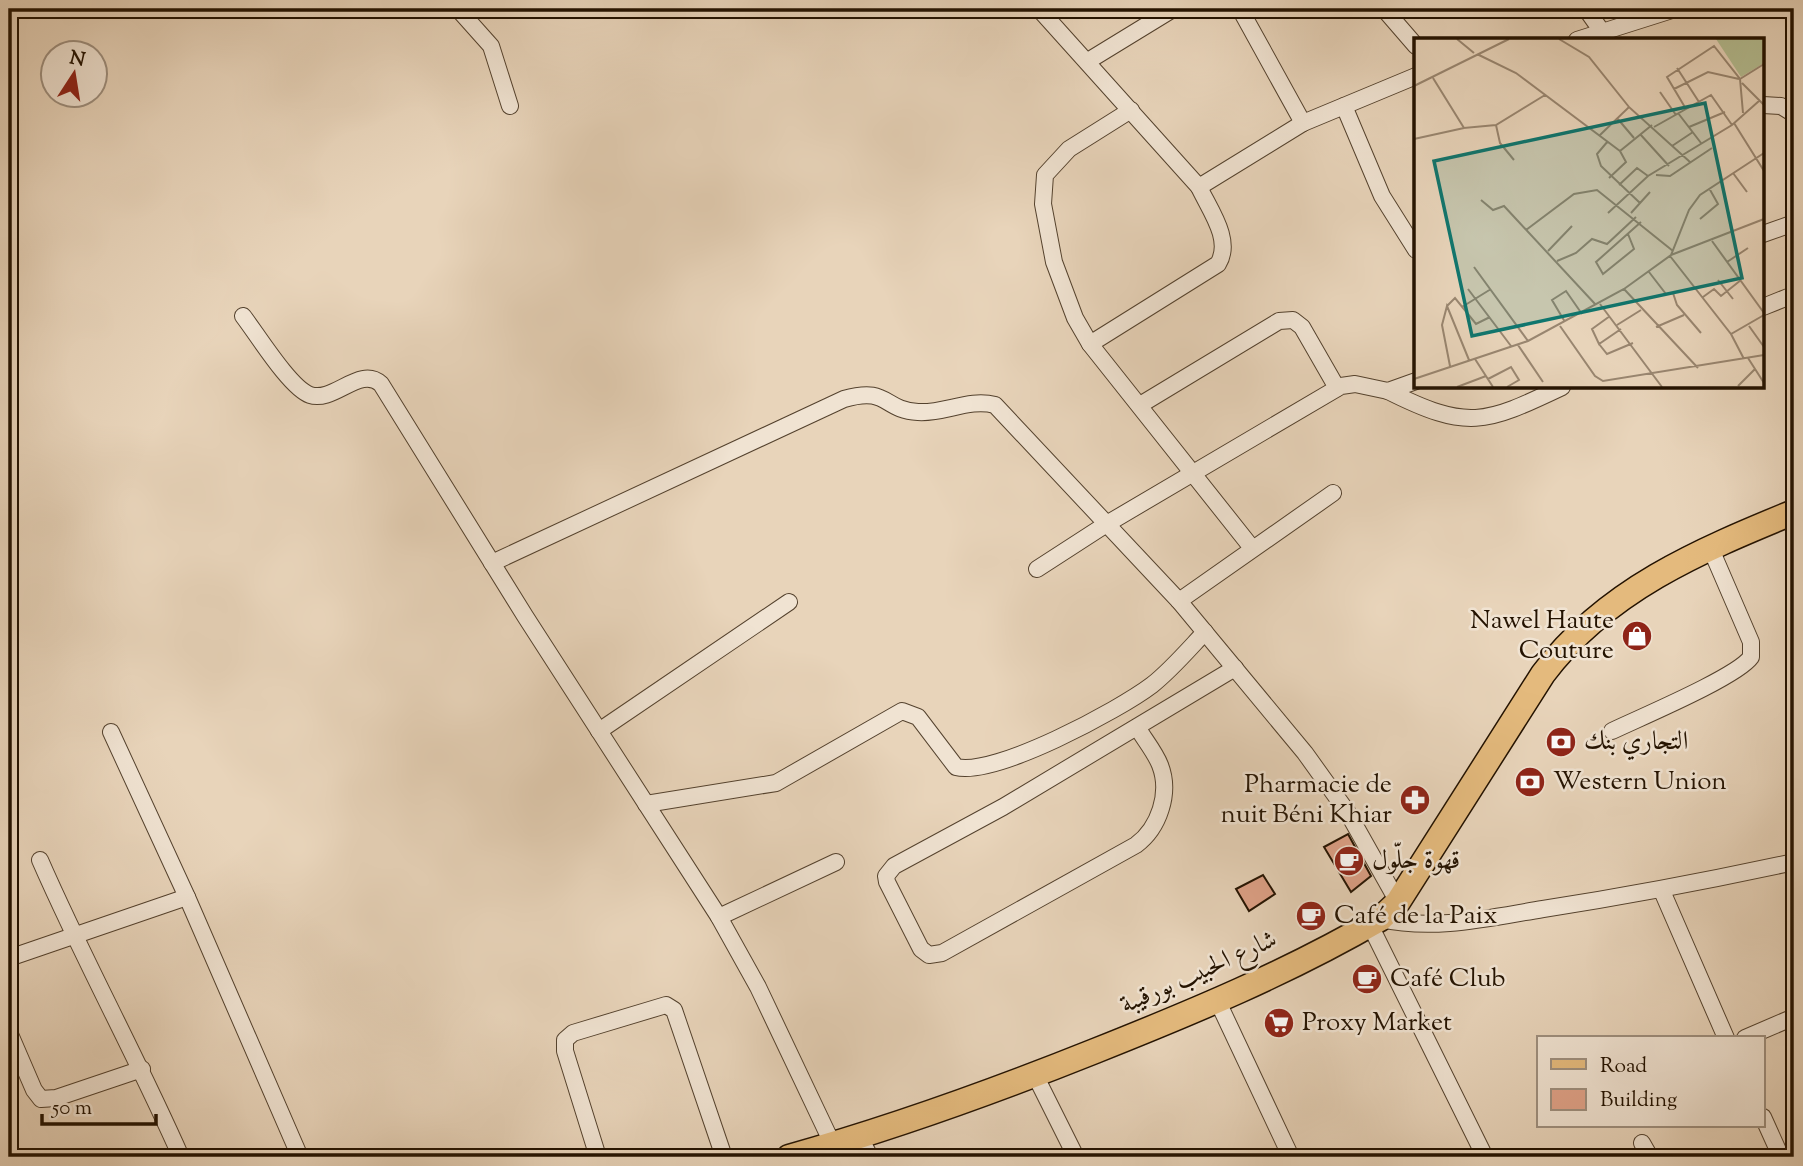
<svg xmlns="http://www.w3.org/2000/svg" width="1803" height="1166" font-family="'Sorts Mill Goudy',Amiri,serif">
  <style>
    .building { fill: #dfa288; stroke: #231200; stroke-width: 2 }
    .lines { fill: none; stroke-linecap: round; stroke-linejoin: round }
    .minor-casing { stroke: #54422e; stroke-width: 18 }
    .primary-casing { stroke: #231200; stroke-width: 27 }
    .minor { stroke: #f0e3d2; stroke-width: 16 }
    .primary { stroke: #e4ba7d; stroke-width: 24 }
    .labels { text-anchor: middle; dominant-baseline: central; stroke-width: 5; stroke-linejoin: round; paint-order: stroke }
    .poi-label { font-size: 26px; fill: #231200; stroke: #f0e3d2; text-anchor: start }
    .street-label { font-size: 26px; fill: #231200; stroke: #f0e3d2 }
    .inset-road { fill: none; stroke: #998670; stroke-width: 2 }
    .view { fill: #0f766e; fill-opacity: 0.15; stroke: #0f766e; stroke-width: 3.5 }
    .inset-edge { fill: none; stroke: #231200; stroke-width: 3.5 }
  </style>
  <rect width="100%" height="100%" fill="#e8d4ba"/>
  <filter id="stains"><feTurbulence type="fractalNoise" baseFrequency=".00286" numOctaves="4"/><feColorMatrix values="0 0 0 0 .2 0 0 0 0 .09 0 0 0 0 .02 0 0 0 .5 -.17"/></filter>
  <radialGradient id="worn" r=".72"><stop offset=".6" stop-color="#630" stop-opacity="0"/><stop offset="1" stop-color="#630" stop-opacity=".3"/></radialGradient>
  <g class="building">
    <path d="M1348,834L1371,876L1351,892L1324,847Z"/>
    <path d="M1263,875L1275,894L1249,911L1236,889Z"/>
  </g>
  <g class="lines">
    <g class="minor-casing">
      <g id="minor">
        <path d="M458,9L491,46L510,106"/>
        <path d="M1039,9L1199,187L1303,123L1416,76"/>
        <path d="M1240,9L1303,123"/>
        <path d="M1384,9L1416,46"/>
        <path d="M1586,9L1603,33"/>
        <path d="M1577,40L1675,9"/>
        <path d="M1088,61L1173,9"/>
        <path d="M1763,105L1781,106L1794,114"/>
        <path d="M1344,106L1382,196L1416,250"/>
        <path d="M1131,110L1069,149L1045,175L1043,204L1054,262L1075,318L1090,344L1252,548"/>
        <path d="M1763,234L1794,223"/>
        <path d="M1763,307L1788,297"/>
        <path d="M243,316C257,334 290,388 310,395C334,403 360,365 381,384L525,616L719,917L758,987L833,1145"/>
        <path d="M1090,344L1218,264C1233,240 1209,209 1199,187"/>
        <path d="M1388,391C1468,431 1484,424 1562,387"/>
        <path d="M1140,405L1279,321L1293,320L1302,327L1337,388"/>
        <path d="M492,563L844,399C889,386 882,410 918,412C944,414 969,398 995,405L1179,601L1305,753L1348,813L1398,902"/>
        <path d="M1037,569L1105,525L1341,386L1355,384L1388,391L1416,381"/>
        <path d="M1179,601L1333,493"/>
        <path d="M1137,727C1144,739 1155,752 1160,765C1171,793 1159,828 1136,845L942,953L929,955L921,949L887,882L886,876L894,866L1003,807L1235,668"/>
        <path d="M599,731L789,602"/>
        <path d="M1612,731C1639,718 1737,677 1751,657V642L1710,547"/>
        <path d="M111,732L187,897L300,1157"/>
        <path d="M646,804L776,783L902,711L918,717L956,767C995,777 1119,710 1152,685C1171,670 1188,650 1205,632"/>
        <path d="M40,860C84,961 137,1057 181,1157"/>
        <path d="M1662,891L1726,1038"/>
        <path d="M719,917L836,862"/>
        <path d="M1380,919C1435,931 1488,918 1543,909C1627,896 1711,880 1794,862"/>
        <path d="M1370,925L1485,1157"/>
        <path d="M9,958L187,897"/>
        <path d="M1218,1002L1291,1157"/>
        <path d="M9,1032L34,1090L41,1099L56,1098L142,1069"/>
        <path d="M1745,1038L1794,1017"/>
        <path d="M1035,1075L1076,1157"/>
        <path d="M1763,1117L1781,1157"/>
        <path d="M860,1137L870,1157"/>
        <path d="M1642,1143L1650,1157"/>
        <path d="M598,1157L565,1051V1040L573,1033L666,1005L674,1010L724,1157"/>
      </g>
    </g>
    <g class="primary-casing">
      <path id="primary" d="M789,1157C893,1128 995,1091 1095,1051C1193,1012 1289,972 1380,919L1398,902L1543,674C1606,590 1699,551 1794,512"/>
    </g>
    <use href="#minor" class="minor"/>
    <use href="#primary" class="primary"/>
  </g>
  <defs>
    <g id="shop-disc" transform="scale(1.575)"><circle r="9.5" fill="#8f2418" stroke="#f0e3d2"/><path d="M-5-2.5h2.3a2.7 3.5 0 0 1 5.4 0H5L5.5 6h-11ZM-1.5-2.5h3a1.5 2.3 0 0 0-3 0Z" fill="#fff"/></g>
    <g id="bank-disc" transform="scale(1.575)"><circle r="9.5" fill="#8f2418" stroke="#f0e3d2"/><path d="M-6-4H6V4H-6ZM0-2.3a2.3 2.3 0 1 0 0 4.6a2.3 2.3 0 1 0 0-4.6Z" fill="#fff"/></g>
    <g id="pharmacy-disc" transform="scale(1.575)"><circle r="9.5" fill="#8f2418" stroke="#f0e3d2"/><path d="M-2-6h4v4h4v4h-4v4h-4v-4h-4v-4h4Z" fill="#fff"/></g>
    <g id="cafe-disc" transform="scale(1.575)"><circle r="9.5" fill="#8f2418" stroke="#f0e3d2"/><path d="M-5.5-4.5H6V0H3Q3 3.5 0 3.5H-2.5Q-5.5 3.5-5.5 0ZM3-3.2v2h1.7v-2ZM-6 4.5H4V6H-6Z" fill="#fff"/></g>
    <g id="supermarket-disc" transform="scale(1.575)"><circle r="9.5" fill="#8f2418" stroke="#f0e3d2"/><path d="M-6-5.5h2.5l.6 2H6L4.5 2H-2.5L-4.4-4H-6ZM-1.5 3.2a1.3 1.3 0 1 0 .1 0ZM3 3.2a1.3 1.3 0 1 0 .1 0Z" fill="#fff"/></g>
  </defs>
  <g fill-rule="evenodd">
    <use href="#shop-disc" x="1637" y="636"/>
    <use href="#bank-disc" x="1561" y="742"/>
    <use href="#bank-disc" x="1530" y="782"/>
    <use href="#pharmacy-disc" x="1415" y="800"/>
    <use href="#cafe-disc" x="1349" y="861"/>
    <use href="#cafe-disc" x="1311" y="916"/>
    <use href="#cafe-disc" x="1367" y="979"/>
    <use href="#supermarket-disc" x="1279" y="1023"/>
  </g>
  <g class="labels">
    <g class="poi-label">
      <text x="1614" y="621" text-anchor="end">Nawel Haute<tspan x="1614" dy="30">Couture</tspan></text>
      <text x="1584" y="742">التجاري بنك</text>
      <text x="1553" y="782">Western Union</text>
      <text x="1392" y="785" text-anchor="end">Pharmacie de<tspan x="1392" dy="30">nuit Béni Khiar</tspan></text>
      <text x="1372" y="861">قهوة جلّول</text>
      <text x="1334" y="916">Café de la Paix</text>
      <text x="1390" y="979">Café Club</text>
      <text x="1302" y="1023">Proxy Market</text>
    </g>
    <g class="street-label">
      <text transform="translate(1199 973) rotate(-24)">شارع الحبيب بورقيبة</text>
    </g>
  </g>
  <g transform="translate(1414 38)">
    <rect width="350" height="350" fill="#e8d4ba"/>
    <path d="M302,1H350V25L327,39Z" fill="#b4bd91"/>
    <path class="inset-road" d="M43,1L60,15M145,1L175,19L215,69M65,17L102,35L206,113L238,87M263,30L285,64M19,40L50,90L82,87L131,57M326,41L350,26M328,45L350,67M0,48L95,1M260,51L294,34L325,41M246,54L262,77M272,71L253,39L300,8L326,41L329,75M264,75L287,105M203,80L220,100M320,85L350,133M82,87L86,105L100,122M240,89L297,57L318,87M275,89L311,74M226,96L255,128M186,97L215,69L276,124M0,101L50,90M194,103L183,116L187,128L226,165M258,108L279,94M319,135L333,154M242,137L256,138L298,110M195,140L212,124L206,113M205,147L223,130L234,138M67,162L79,172L90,168L182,267M194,175L234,138L318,87L345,63M217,175L236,154M286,181L304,166L295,150M112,192L160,156L183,152L259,213M214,196L220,211L189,236L182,224L227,184M298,203L350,275M134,213L158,188M257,217L350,181M256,218L317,296L350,277M143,223L162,215L178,201L193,206L222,179M313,224L334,210M60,229L114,303M235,234L252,256L259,255L263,267L287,295M304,242L319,261M54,251L97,308M210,251L284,330M289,259L300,251L307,258L327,242M186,266L248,349M33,268L41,260L62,286L76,279M48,269L77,251M196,278L178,291L185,306L207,291M151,284L138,262L152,253L168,276M203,287L227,272M146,288L181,338L189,343L350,317M335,288L350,309M242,289L270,277M317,296L330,321M185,306L193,316L219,305M104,307L129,344M334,320L350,345M61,321L79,349M36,328L28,287L33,268L55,322M0,341L114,303L210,251L257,217L275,172L286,157L350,115M74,341L97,329L105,342L93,349M324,348L341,331M43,349L72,338"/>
    <path class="view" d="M291,65L328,240L58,298L20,123Z"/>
    <rect width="350" height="350" class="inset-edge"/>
  </g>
  <rect width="1803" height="1166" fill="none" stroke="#e8d4ba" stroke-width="35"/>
  <rect x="10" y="10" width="1782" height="1145" fill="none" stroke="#231200" stroke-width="3.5"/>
  <rect x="18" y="18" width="1768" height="1131" fill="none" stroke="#231200" stroke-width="2"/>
  <rect x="1537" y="1036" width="228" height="91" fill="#f0e3d2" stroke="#9e8f7e" stroke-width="2"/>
  <rect x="1551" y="1059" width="35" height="10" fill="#e4ba7d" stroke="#9e8f7e" stroke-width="2"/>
  <text x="1600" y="1072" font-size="21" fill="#231200">Road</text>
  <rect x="1551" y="1089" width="35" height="21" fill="#dfa288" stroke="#9e8f7e" stroke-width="2"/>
  <text x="1600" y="1106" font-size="21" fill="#231200">Building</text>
  <g transform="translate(74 74) rotate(12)"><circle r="33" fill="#f0e3d2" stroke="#9e8f7e" stroke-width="2"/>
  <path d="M0-5L12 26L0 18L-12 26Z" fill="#8f2418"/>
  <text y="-10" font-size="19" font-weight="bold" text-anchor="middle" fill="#231200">N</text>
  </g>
  <path d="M42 1114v10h114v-10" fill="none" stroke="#231200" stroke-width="3.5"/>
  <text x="52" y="1114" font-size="21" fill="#231200" stroke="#f0e3d2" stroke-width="5" paint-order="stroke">50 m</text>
  <rect width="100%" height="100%" filter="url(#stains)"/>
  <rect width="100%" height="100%" fill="url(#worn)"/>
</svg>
